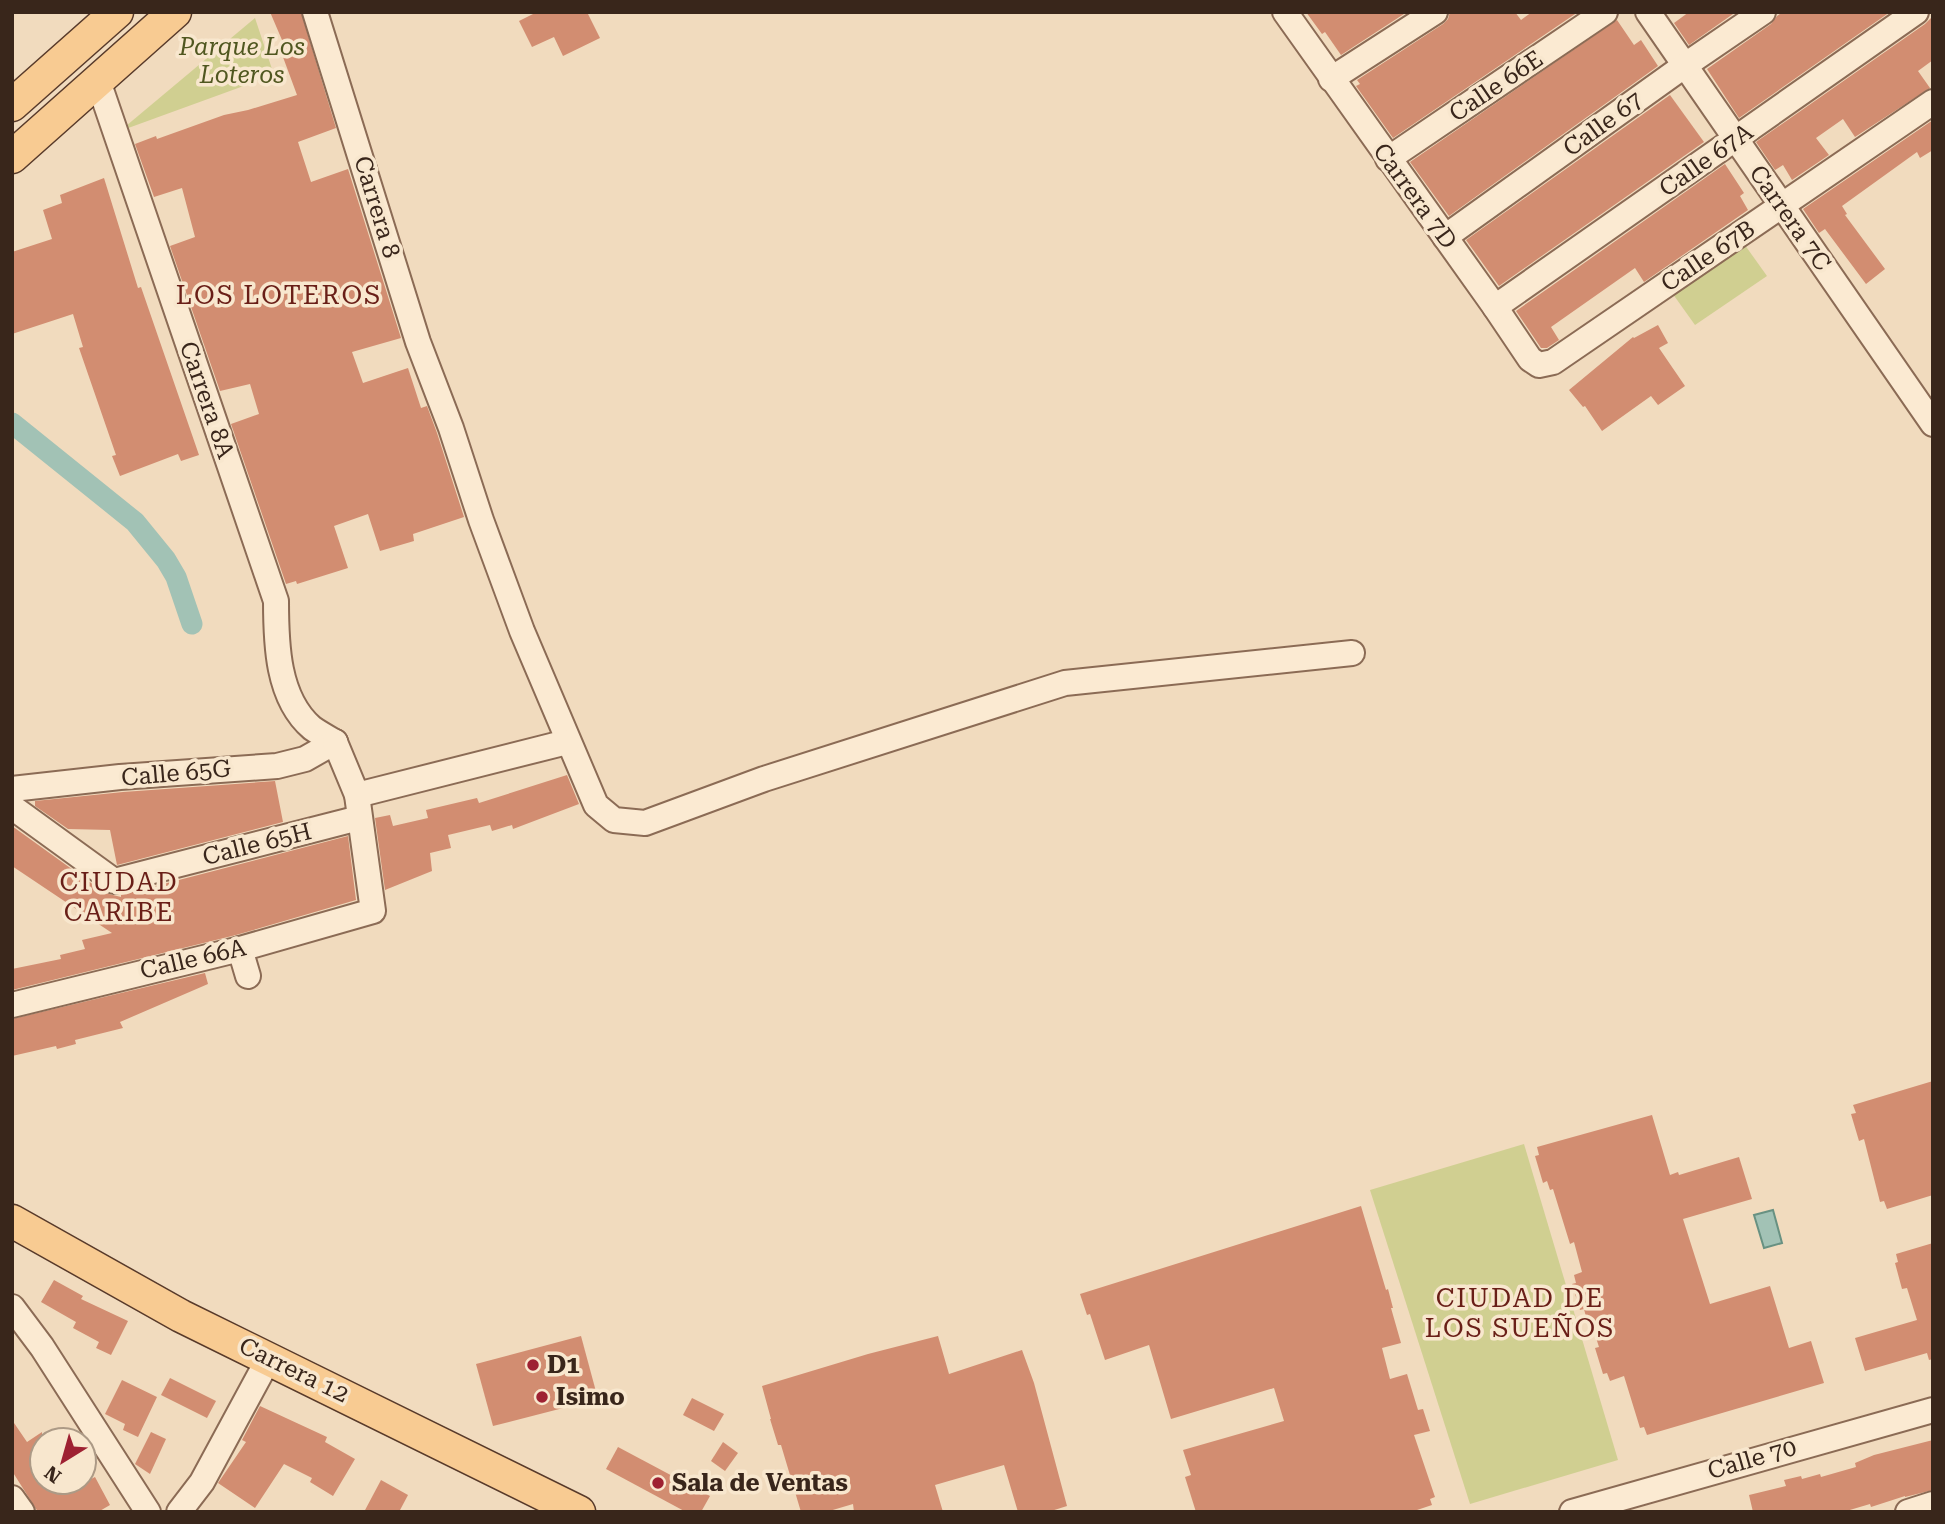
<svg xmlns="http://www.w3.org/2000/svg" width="1945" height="1524" font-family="'Roboto Serif',serif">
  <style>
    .green { fill: #d0cf91 }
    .water { fill: #a2c2b5; stroke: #689182; stroke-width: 2 }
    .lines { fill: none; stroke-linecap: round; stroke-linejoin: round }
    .canal { stroke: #a2c2b5; stroke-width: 21 }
    .building { fill: #d28d71 }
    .minor-casing { stroke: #8b6b55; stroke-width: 28 }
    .major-casing { stroke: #583a2a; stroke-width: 35 }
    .minor { stroke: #fbead2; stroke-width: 24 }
    .major { stroke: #f8cb92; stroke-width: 32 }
    .poi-dot { fill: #9e2132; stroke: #f8e7ce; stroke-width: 2.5 }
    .labels { text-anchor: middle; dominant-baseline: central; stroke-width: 7; stroke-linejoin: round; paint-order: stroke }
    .park-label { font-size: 24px; font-style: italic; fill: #505720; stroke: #f8e7ce }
    .street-label { font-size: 24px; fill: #39261b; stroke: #f8e7ce }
    .poi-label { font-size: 24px; font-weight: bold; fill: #39261b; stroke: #f8e7ce; text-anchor: start }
    .neighbourhood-label { font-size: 26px; letter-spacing: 2px; fill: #691e17; stroke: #f8e7ce }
  </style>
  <rect width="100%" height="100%" fill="#f1dbbe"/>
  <g class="green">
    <path d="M255,18L274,75L120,131Z"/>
    <path d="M1742,241L1767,276L1695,325L1670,290Z"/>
    <path d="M1524,1144L1618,1460L1470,1504L1370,1190Z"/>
  </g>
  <path class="water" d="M1773,1210L1782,1243L1764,1248L1754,1215Z"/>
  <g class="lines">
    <path class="canal" d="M12,423L135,522L166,560L176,577L192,624"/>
  </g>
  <g class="building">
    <path d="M270,12H301L336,128L298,142L311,182L348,169L401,338L352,352L363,383L408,368L421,408L427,406L437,433L464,517L413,534L414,541L380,551L368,514L334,526L348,568L297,584L296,581L286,584L231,424L259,414L250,384L220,391L170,246L195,237L182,188L154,197L135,144L156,136L157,139L224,115L248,110L297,95L280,49L285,47Z"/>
    <path d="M537,12H587L600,38L563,56L554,37L532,47L519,21Z"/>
    <path d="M1306,12H1407L1341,55L1325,32L1322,34Z"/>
    <path d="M1450,12H1515L1521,20L1532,12H1578L1393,138L1356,86L1360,84L1357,80L1443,24L1448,19Z"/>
    <path d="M1689,12H1732L1733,14L1689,45L1674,23Z"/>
    <path d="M1783,12H1890L1739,118L1707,69L1771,24L1777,16Z"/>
    <path d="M1933,16V60L1918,71L1930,88L1855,137L1843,119L1816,138L1829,155L1792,180L1783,165L1775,170L1756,142L1925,24Z"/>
    <path d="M1617,20L1634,45L1641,40L1658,66L1449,216L1410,162Z"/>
    <path d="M1670,95L1704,142L1499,286L1466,240Z"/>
    <path d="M1933,120V150L1920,158L1917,152L1842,206L1847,214L1845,215L1885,269L1866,284L1825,229L1819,233L1803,209Z"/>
    <path d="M1725,164L1744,193L1740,196L1748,210L1644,282L1635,268L1551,327L1559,340L1547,348H1541L1516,311Z"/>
    <path d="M104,178L138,288L141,287L199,455L181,461L178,454L120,476L112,456L116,455L79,348L83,347L73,314L12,334V252L52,239L43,210L62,203L60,195Z"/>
    <path d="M1658,325L1668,343L1659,348L1685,386L1658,405L1651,396L1602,431L1585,406L1583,407L1569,390L1633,337L1634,338Z"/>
    <path d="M567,775L579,804L513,829L512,825L492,831L490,825L448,835L451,848L430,853L432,871L385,890L375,818L390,815L393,826L428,818L426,810L477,798L479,803Z"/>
    <path d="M275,781L283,822L117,865L110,830L68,829L35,806V801L123,792Z"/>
    <path d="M12,826L105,893L121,897V895L348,836L356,900L236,935L12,990V969L61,959L60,955L85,949L82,940L112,933L12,866Z"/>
    <path d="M205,973L208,984L120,1022L123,1028L75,1040L76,1044L57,1049L56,1046L12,1056V1019Z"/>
    <path d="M1933,1081V1195L1887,1209L1884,1201L1880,1202L1864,1139L1859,1141L1851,1114L1856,1113L1853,1105Z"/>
    <path d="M1652,1115L1670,1175L1678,1172L1679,1175L1739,1157L1752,1199L1683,1219L1710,1304L1770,1286L1789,1348L1811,1341L1824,1383L1647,1435L1644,1427L1640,1428L1624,1376L1610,1381L1607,1373L1603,1374L1595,1348L1599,1347L1589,1316L1586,1317L1584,1309L1580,1310L1572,1284L1576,1283L1574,1275L1582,1272L1574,1242L1570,1244L1553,1189L1550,1190L1547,1181L1543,1183L1535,1156L1539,1155L1537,1147Z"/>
    <path d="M1361,1206L1386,1290L1388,1289L1393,1308H1391L1401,1343L1382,1348L1390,1379L1407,1374L1418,1410L1423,1409L1430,1431L1414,1435L1435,1497L1430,1499L1432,1505L1411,1512H1196L1185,1477L1191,1475L1183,1450L1284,1421L1274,1388L1171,1419L1149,1345L1105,1360L1090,1314L1087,1315L1080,1294Z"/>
    <path d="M1933,1243V1359L1929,1360L1927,1353L1865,1371L1855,1338L1917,1320L1907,1288L1902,1289L1895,1263L1898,1262L1896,1254Z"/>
    <path d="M54,1280L83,1296L81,1299L128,1321L111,1355L96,1348L99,1342L73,1328L76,1322L41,1302Z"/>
    <path d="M581,1336L598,1399L493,1426L476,1364Z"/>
    <path d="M938,1336L949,1374L1022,1350L1034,1383L1067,1506L1048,1512H1018L1004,1465L935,1485L943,1512H854L853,1504L826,1512H801L781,1445H778L770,1419H771L762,1386L868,1354Z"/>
    <path d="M170,1378L216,1401L207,1418L161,1395Z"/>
    <path d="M122,1380L157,1397L138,1437L123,1430L125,1424L105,1414Z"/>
    <path d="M692,1398L724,1414L714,1431L683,1415Z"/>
    <path d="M260,1406L327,1437L325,1442L355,1459L333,1496L310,1482L312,1478L284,1464L255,1508L218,1483L246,1442L242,1440Z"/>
    <path d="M12,1420L27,1442L42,1432V1482H85L95,1477L110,1505L98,1512H38L12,1471Z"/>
    <path d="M151,1432L166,1439L150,1474L135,1464Z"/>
    <path d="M1933,1440V1490L1905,1497V1496L1871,1507L1870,1504L1843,1512H1753L1749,1495L1786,1486L1784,1480L1801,1476L1802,1479L1820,1474L1821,1477L1856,1467L1855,1463L1874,1455Z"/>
    <path d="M723,1442L738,1453L725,1471L711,1461Z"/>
    <path d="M618,1447L710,1496L701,1512H686L606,1469Z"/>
    <path d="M381,1480L408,1495L399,1512H364Z"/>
  </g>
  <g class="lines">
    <g class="minor-casing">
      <g id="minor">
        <path d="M315,12L418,342L451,428L481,520L522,631L596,805L614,820L645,823L764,779L1065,683L1352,653"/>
        <path d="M1285,12L1495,307L1530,359L1539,365L1553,362L1933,102"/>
        <path d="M1648,12L1933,424"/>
        <path d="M1331,79L1435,12"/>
        <path d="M98,81L276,601C276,643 277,698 312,728C319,733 328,738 335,742"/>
        <path d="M1388,159L1605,12"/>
        <path d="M1445,237L1684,66L1763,12"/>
        <path d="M1495,307L1916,12"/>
        <path d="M12,789L120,777L277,766L305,759L335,742"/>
        <path d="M357,795L567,742"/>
        <path d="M12,807L114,881L359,818"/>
        <path d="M240,949L248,976"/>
        <path d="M12,1005L240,949L373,911L357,795L335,742"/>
        <path d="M12,1307L42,1347L148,1512"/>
        <path d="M12,1498L22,1512"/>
        <path d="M179,1512L202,1482L269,1358"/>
        <path d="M1572,1512L1933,1410"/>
        <path d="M1908,1512L1933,1504"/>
      </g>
    </g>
    <g class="major-casing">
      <g id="major">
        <path d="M12,105L117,12"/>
        <path d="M12,157L175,12"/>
        <path d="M12,1221L181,1316L579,1512"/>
      </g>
    </g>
    <use href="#minor" class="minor"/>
    <use href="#major" class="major"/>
  </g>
  <g class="poi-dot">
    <circle cx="533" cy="1365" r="7"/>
    <circle cx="542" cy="1397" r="7"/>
    <circle cx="658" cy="1483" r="7"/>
  </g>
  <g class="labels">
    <g class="park-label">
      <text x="242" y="47">Parque Los<tspan x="242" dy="28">Loteros</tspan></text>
    </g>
    <g class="street-label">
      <text transform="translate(1496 86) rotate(-34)">Calle 66E</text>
      <text transform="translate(1603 124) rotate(-36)">Calle 67</text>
      <text transform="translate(1706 160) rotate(-35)">Calle 67A</text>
      <text transform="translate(1415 196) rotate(54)">Carrera 7D</text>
      <text transform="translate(377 207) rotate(73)">Carrera 8</text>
      <text transform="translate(1790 218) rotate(55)">Carrera 7C</text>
      <text transform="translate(1708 256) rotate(-34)">Calle 67B</text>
      <text transform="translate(207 400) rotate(71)">Carrera 8A</text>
      <text transform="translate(176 773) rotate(-5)">Calle 65G</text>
      <text transform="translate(257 844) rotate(-14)">Calle 65H</text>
      <text transform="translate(193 959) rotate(-13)">Calle 66A</text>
      <text transform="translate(294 1370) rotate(26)">Carrera 12</text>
      <text transform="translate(1752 1459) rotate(-16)">Calle 70</text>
    </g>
    <g class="poi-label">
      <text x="547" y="1365">D1</text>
      <text x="556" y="1397">Isimo</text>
      <text x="672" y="1483">Sala de Ventas</text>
    </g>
    <g class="neighbourhood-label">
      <text x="279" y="295">LOS LOTEROS</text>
      <text x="119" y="882">CIUDAD<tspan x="119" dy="30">CARIBE</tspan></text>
      <text x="1520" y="1298">CIUDAD DE<tspan x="1520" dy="30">LOS SUEÑOS</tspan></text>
    </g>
  </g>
  <rect width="1945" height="1524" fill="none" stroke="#39261b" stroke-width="28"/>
  <g transform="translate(63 1461) rotate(217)"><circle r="33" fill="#f8e7ce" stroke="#ac9a86" stroke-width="2"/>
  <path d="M0-5L12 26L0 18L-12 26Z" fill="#9e2132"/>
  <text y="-10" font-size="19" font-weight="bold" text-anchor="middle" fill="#39261b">N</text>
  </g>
</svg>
